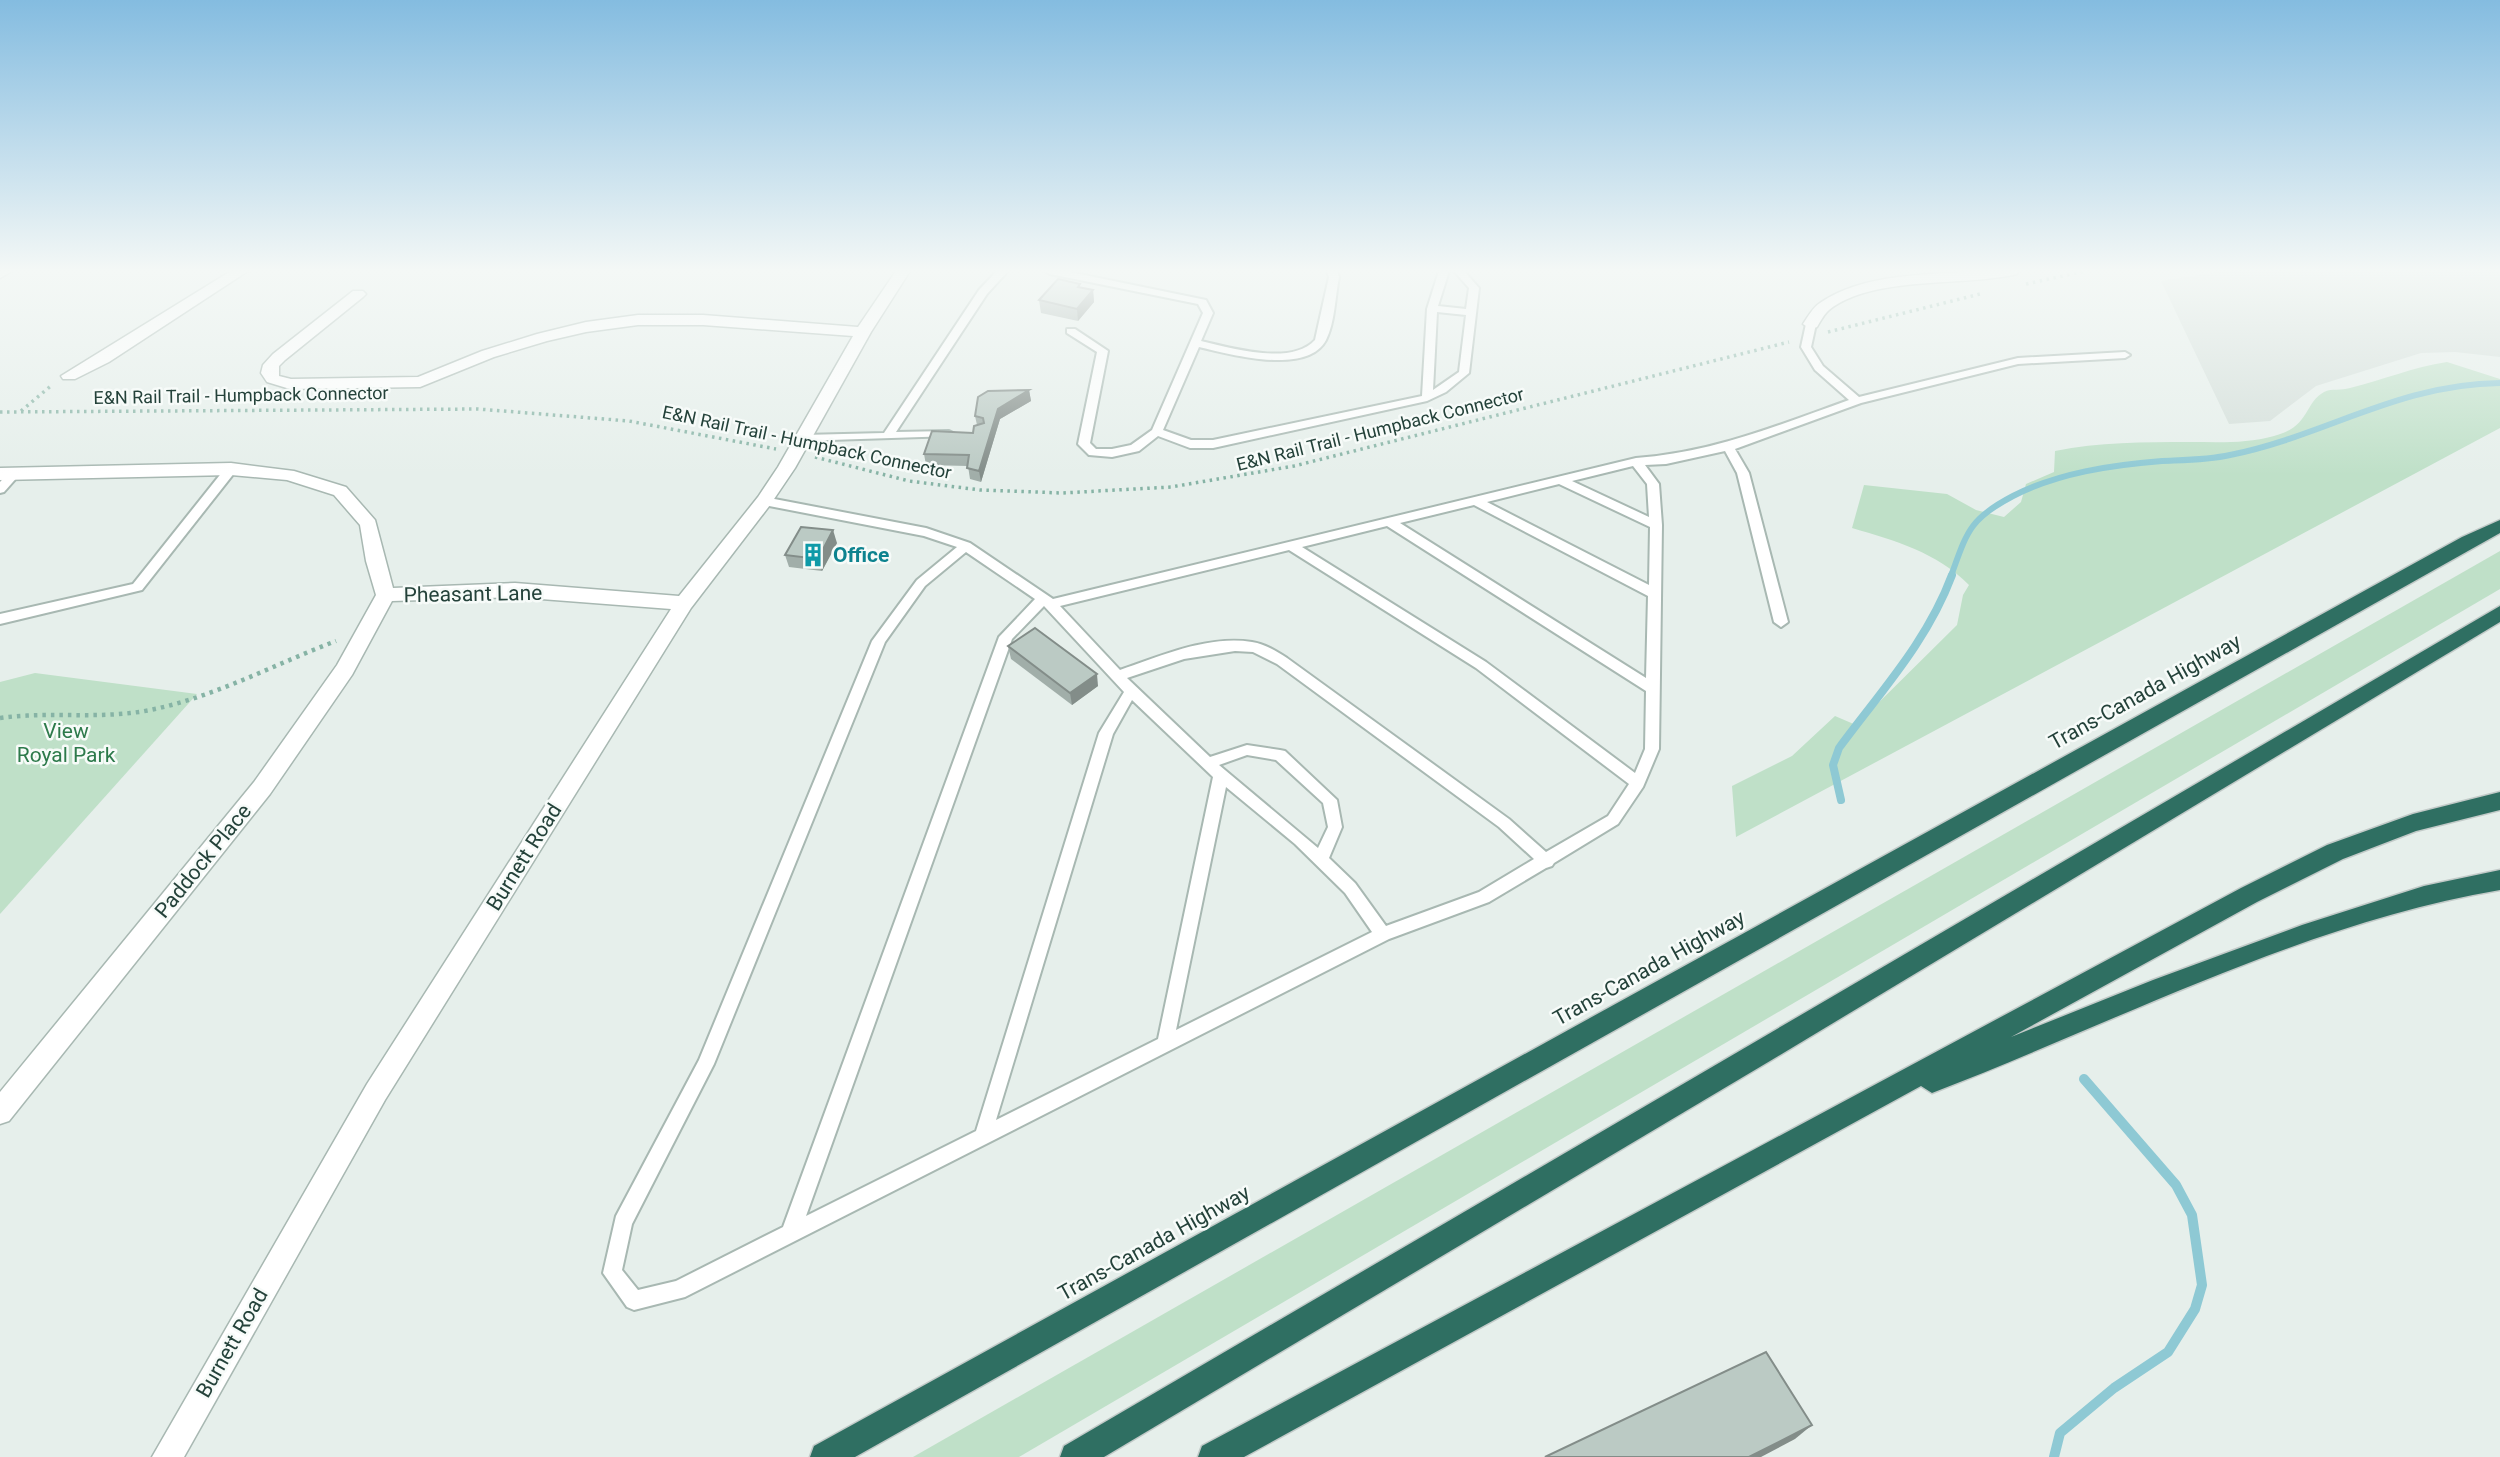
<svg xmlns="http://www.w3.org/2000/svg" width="2500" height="1457" font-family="Roboto,sans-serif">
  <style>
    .built { fill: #d4dfda }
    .green { fill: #bfe0c8 }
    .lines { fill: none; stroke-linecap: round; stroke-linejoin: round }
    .stream-far2 { stroke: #8ec9d4; stroke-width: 6 }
    .stream-far1 { stroke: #8ec9d4; stroke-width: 8 }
    .stream { stroke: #8ec9d4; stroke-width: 10 }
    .lane-casing { stroke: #a8b8b2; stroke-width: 4 }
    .street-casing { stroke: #a8b8b2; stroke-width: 3 }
    .highway-casing { stroke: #c2cac8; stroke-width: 3 }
    .path-far1 { stroke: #86b3a5; stroke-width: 3.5; stroke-dasharray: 2.5 4.5; stroke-linecap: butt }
    .path { stroke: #86b3a5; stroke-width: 4.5; stroke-dasharray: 3.5 5; stroke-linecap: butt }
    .lane { fill: #fff; fill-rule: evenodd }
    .street { fill: #fff; fill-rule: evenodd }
    .highway { fill: #2f6f62; fill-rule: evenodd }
    .wall { fill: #a1aea9 }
    .shaded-wall { fill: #838d89 }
    .building { fill: #bbcac4; stroke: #838d89; stroke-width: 2 }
    .labels { text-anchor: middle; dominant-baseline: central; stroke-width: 5; stroke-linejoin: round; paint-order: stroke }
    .far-street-label { font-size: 18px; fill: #24423a; stroke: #f7fbf9 }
    .culture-label { font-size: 21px; font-weight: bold; fill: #0d838f; stroke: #f7fbf9; text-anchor: start }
    .street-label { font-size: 21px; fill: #24423a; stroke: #f7fbf9 }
    .park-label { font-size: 21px; fill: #2d7a4b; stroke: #f7fbf9 }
  </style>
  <rect width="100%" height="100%" fill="#e6efeb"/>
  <path class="built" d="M2224,271H2500V357L2455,352L2421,353L2316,386L2270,421L2229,424L2161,281Z"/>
  <g class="green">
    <path d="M2447,362L2500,379V428L1736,837L1732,786L1792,756L1835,716L1856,725L1957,625L1963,595L1969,585C1936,552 1896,541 1852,528L1864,485L1947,494L1976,510L2004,517L2021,502L2026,484L2054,472L2055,451C2099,442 2144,442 2188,442C2217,442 2246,444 2274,436C2310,427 2304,403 2324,392C2332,388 2341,391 2350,388C2383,380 2413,367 2447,362Z"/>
    <path d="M2500,551V589L1019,1457H913Z"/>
    <path d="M35,673L197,694L0,914V682Z"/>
  </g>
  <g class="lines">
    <path class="stream-far2" d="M1951,576C1967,532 1969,519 2013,496C2058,473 2111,465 2162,461C2184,460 2208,460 2230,455C2325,436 2398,384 2500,383"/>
    <path class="stream-far1" d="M1841,800L1833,765L1839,748C1881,691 1927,642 1952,575"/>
    <path class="stream" d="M2054,1457L2060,1433L2114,1388L2168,1352L2195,1309L2202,1285L2192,1215L2176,1185L2084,1079"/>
    <g class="lane-casing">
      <g id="lane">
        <path d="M997,271H1008L987,294L896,432L949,431L955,434L953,436L799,441V437L803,435L884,433L979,290Z"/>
        <path d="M1045,271H1065L1206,300L1213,313L1201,341C1232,348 1291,366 1315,340L1329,277L1327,271H1337L1339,277C1335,297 1335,322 1326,340C1307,376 1229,354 1199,347L1163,430L1191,440H1213L1422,396L1427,309L1439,271H1449L1438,306L1466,309L1469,288L1454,271H1464L1479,288L1469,373L1446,392L1427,401L1213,448H1190L1158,436L1139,451L1112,457L1089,455L1078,444L1097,352L1067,333V329H1075L1108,351L1090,443L1096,449H1112L1131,445L1152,430L1203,313L1198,304L1050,274ZM1437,312L1466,315L1459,372L1433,390Z"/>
        <path d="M1811,321L1816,324L1811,347L1823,366L1859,397L2018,358L2125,352L2130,355L2125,358L2018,364L1861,403L1735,449L1749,473L1788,622L1781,627L1774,622L1737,473L1725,451L1666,464L1645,465L1659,484L1662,525L1659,749L1643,787L1618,824L1554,863L1552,866L1546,868L1489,902L1389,939L685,1297L634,1310L627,1307L603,1273L616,1216L699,1060L872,641L917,580L957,547L924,536L764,505L760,504L758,501L760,498L764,497L926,528L970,543L1053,599L1636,458C1711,453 1779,425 1849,400L1815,370L1801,347L1806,324ZM1633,466L1647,484L1649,517L1572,481ZM1559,484L1650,527L1649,585L1487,502ZM1474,505L1648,596L1646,678L1400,523ZM1387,526L1646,691L1645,749L1635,773L1486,662L1302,547ZM1289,550L1476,668L1629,784L1608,816L1546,852L1509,819L1287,658C1276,651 1265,644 1252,642C1208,635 1161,656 1120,670L1060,606ZM966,552L1035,599L999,637L783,1227L676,1281L638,1290L622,1270L632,1224L714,1064L885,642L925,586ZM1044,606L1124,692L1099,733L976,1131L806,1216L1012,639ZM1235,651L1253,652L1277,664L1499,827L1534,859L1479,892L1386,926L1355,883L1329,858L1342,827L1337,800L1285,751L1280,750L1247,745L1210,757L1127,678L1184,659ZM1132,700L1213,777L1158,1039L996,1120L1113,734ZM1247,755L1276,760L1323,803L1328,827L1318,848L1219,765ZM1226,787L1295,844L1345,893L1372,932L1176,1030Z"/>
        <path d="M231,465L235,466V472L142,590L0,624V614L133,584L227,466Z"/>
        <path d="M14,470L20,474L4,492L0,493V482L10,471Z"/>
      </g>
    </g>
    <g class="street-casing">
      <g id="street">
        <path d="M0,271H12L0,278Z"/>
        <path d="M231,271H248L109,362L75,379H63L61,376Z"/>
        <path d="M896,271H910L871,332L795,468L770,505L691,608L385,1100L184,1457H152L367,1084L671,609L515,597L392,601L352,675L270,794L9,1121L0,1124V1092L254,782L337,665L376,595L366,561L360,525L334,495L287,480L231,475L0,480V468L231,463L294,471L346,487L375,520L393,588L515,583L679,596L758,497L778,467L853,336L703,325H638L586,332L547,341L494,357L420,387L290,389L267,382L261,373L263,365L273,354L353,291H363L366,294L363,297L285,360L279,366V376L291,379L418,377L482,351L537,334L586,322L638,315H703L858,327Z"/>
        <path d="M1978,271H2019L2017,274C1964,287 1873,275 1829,310C1824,314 1820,322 1817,327L1811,329L1803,324C1808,317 1813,307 1820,303C1863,273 1928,275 1978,271Z"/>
      </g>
    </g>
    <g class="highway-casing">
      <g id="highway">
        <path d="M2500,520V533L855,1457H810L814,1446L2462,537Z"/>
        <path d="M2500,606V622L1770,1061L1104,1457H1060L1064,1446Z"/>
        <path d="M2500,792V810L2416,831L2343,859L2257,902L2011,1037L2153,980L2302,925L2424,886L2500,870V890C2304,923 2117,1022 1932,1093L1921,1086L1244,1457H1198L1202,1446L2241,888L2327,845L2413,814Z"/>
      </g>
    </g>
    <g class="path-far1">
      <path d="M2026,284L2086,271"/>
      <path d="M1828,332L1980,294"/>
      <path d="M21,411L52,385"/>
      <path d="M0,412L478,409L629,421L776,449"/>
      <path d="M815,457L909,481L980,490L1062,493L1171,487L1294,466L1789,342"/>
    </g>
    <path class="path" d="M0,718C50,711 101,720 150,710C215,697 275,664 336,641"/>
    <use href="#lane" class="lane"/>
    <use href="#street" class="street"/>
    <use href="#highway" class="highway"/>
  </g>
  <g class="wall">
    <path d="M1080,284V287L1093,290L1094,302L1078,321L1041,313L1039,300Z"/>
    <path d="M1029,390L1031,401L1000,419L981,482L970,479L968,466L926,465L924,454L973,433L977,425L975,416Z"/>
    <path d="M837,543L822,571L789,567L785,555Z"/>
    <path d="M1008,646L1098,686L1072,705L1011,659Z"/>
  </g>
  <g class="shaded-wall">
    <path d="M1093,290L1094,302L1078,321L1077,309Z"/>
    <path d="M1029,390L1031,401L1000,419L981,482L979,471L998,409Z"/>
    <path d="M833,530L837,543L822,571L818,559Z"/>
    <path d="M1097,674L1098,686L1072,705L1070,693Z"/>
    <path d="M1812,1425L1795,1439L1761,1457H1749Z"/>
  </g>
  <g class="building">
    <path d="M1058,279L1080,284L1078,287L1093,290L1077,309L1039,300Z"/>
    <path d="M1029,390L998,409L979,471L967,468L969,455L924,454L932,431L973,433L974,426L984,423L983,418L975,416L978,397L988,391Z"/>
    <path d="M801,527L833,530L818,559L785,555Z"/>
    <path d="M1035,628L1097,674L1070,693L1008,646Z"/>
    <path d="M1766,1352L1812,1425L1749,1457H1545Z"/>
  </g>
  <linearGradient id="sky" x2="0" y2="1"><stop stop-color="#84bce0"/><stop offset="0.57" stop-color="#f4f8f6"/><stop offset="1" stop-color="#f4f8f6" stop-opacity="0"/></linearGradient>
  <rect width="2500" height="475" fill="url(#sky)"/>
  <defs>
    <g id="building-bare" transform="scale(1.89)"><path d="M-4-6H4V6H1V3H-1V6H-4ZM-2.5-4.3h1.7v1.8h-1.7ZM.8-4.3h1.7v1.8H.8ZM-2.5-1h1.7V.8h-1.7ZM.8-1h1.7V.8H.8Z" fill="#0f9aa8" stroke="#f7fbf9" stroke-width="2.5" paint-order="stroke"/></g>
  </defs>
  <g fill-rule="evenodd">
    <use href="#building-bare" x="813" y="555"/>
  </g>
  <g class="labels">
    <g class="far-street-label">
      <text transform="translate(241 395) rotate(-1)">E&amp;N Rail Trail - Humpback Connector</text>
      <text transform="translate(1380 429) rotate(-14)">E&amp;N Rail Trail - Humpback Connector</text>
      <text transform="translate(807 442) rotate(12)">E&amp;N Rail Trail - Humpback Connector</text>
    </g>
    <g class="culture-label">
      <text x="833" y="555">Office</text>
    </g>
    <g class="street-label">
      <text transform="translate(473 594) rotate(-1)">Pheasant Lane</text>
      <text transform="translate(2145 692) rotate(-29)">Trans-Canada Highway</text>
      <text transform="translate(524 857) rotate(-58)">Burnett Road</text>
      <text transform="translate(203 861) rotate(-51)">Paddock Place</text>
      <text transform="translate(1649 968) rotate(-29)">Trans-Canada Highway</text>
      <text transform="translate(1154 1243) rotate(-29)">Trans-Canada Highway</text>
      <text transform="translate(232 1343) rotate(-60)">Burnett Road</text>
    </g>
    <g class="park-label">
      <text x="66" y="731">View<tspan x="66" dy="24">Royal Park</tspan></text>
    </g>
  </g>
</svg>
